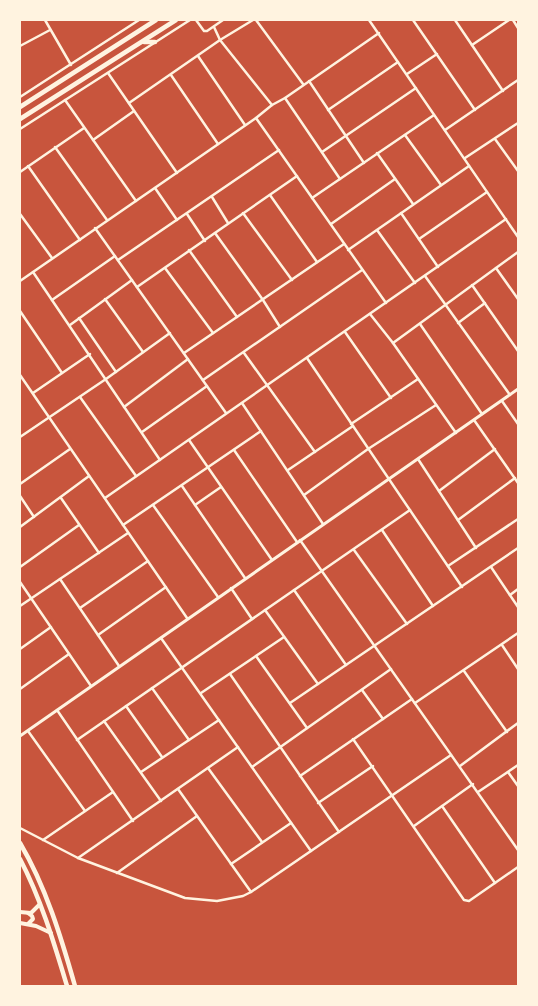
<svg xmlns="http://www.w3.org/2000/svg" width="538" height="1006" font-family="Signika,sans-serif">
  <style>
    .lines { fill: none; stroke-linecap: round; stroke-linejoin: round }
    .minor { stroke: #fff3e0; stroke-width: 2.5 }
    .tertiary { stroke: #fff3e0; stroke-width: 3 }
    .secondary { stroke: #fff3e0; stroke-width: 4 }
    .primary { stroke: #fff3e0; stroke-width: 4.5 }
  </style>
  <rect width="100%" height="100%" fill="#c8553d"/>
  <g class="lines">
    <g class="minor">
      <path d="M45,20L71,65"/>
      <path d="M196,20L204,31H207L223,20"/>
      <path d="M256,20L303,84"/>
      <path d="M369,20L518,237"/>
      <path d="M413,20L475,110"/>
      <path d="M455,20L503,91"/>
      <path d="M513,20L518,28"/>
      <path d="M214,27L220,40L272,105"/>
      <path d="M472,45L509,20"/>
      <path d="M20,46L50,30"/>
      <path d="M198,56L245,125"/>
      <path d="M108,73L177,173"/>
      <path d="M407,74L437,54"/>
      <path d="M171,75L218,144"/>
      <path d="M309,81L364,163"/>
      <path d="M20,97L139,20"/>
      <path d="M285,98L340,179"/>
      <path d="M65,100L136,201"/>
      <path d="M129,103L220,40L253,20"/>
      <path d="M328,110L398,62"/>
      <path d="M256,118L386,303"/>
      <path d="M20,129L190,20"/>
      <path d="M445,130L518,80"/>
      <path d="M405,135L441,185"/>
      <path d="M495,139L518,171"/>
      <path d="M93,140L134,111"/>
      <path d="M55,147L107,220"/>
      <path d="M322,152L416,88"/>
      <path d="M377,153L413,204"/>
      <path d="M465,158L518,123"/>
      <path d="M28,166L80,240"/>
      <path d="M20,172L84,128"/>
      <path d="M155,188L177,220"/>
      <path d="M270,195L317,262"/>
      <path d="M212,197L228,223"/>
      <path d="M312,198L434,115"/>
      <path d="M243,213L292,280"/>
      <path d="M401,213L438,267"/>
      <path d="M20,214L52,258"/>
      <path d="M187,214L205,241"/>
      <path d="M331,224L395,179"/>
      <path d="M95,228L226,413"/>
      <path d="M377,230L415,283"/>
      <path d="M215,233L263,300L280,327"/>
      <path d="M419,239L487,192"/>
      <path d="M189,250L237,317"/>
      <path d="M348,250L469,166"/>
      <path d="M118,260L279,150"/>
      <path d="M165,268L213,333"/>
      <path d="M496,268L518,299"/>
      <path d="M33,272L160,460"/>
      <path d="M425,276L510,395"/>
      <path d="M20,281L256,118L272,105L285,98L379,33"/>
      <path d="M472,285L518,351"/>
      <path d="M137,287L297,176"/>
      <path d="M105,299L143,352"/>
      <path d="M52,300L115,256"/>
      <path d="M20,311L62,373"/>
      <path d="M370,314L393,343L456,433"/>
      <path d="M79,318L116,372"/>
      <path d="M458,323L485,303"/>
      <path d="M420,324L482,414"/>
      <path d="M70,325L132,280"/>
      <path d="M345,332L391,398"/>
      <path d="M393,343L518,252"/>
      <path d="M184,353L344,244"/>
      <path d="M244,353L315,452"/>
      <path d="M307,358L462,587"/>
      <path d="M20,375L187,618"/>
      <path d="M203,380L362,270"/>
      <path d="M33,393L90,354"/>
      <path d="M80,397L136,476"/>
      <path d="M502,401L518,424"/>
      <path d="M242,403L323,524"/>
      <path d="M124,407L188,359"/>
      <path d="M474,420L518,483"/>
      <path d="M351,424L418,379"/>
      <path d="M142,432L207,386"/>
      <path d="M20,437L106,379L170,333"/>
      <path d="M189,440L272,560"/>
      <path d="M234,450L297,542"/>
      <path d="M418,459L476,548"/>
      <path d="M288,470L353,426"/>
      <path d="M20,484L70,449"/>
      <path d="M182,486L245,578"/>
      <path d="M439,491L495,449"/>
      <path d="M304,495L368,449L436,405"/>
      <path d="M20,496L34,517"/>
      <path d="M61,498L99,553"/>
      <path d="M105,498L506,219"/>
      <path d="M153,505L218,597"/>
      <path d="M195,505L221,487"/>
      <path d="M458,520L515,478"/>
      <path d="M123,525L261,431"/>
      <path d="M20,527L89,476"/>
      <path d="M382,530L433,606"/>
      <path d="M300,540L518,850"/>
      <path d="M354,550L407,624"/>
      <path d="M448,566L518,519"/>
      <path d="M20,567L79,525"/>
      <path d="M491,567L518,607"/>
      <path d="M60,579L119,666"/>
      <path d="M20,582L91,686"/>
      <path d="M231,588L252,619"/>
      <path d="M294,590L346,665"/>
      <path d="M510,595L518,589"/>
      <path d="M20,606L128,533"/>
      <path d="M80,608L148,561"/>
      <path d="M265,610L318,684"/>
      <path d="M98,635L166,587"/>
      <path d="M161,638L311,851"/>
      <path d="M502,645L518,669"/>
      <path d="M20,649L51,627"/>
      <path d="M256,656L307,728"/>
      <path d="M464,671L507,732"/>
      <path d="M230,674L339,832"/>
      <path d="M152,688L189,740"/>
      <path d="M20,689L69,654"/>
      <path d="M362,690L383,719"/>
      <path d="M201,693L284,637"/>
      <path d="M290,703L518,548"/>
      <path d="M415,703L518,633"/>
      <path d="M126,706L162,757"/>
      <path d="M57,710L133,821"/>
      <path d="M104,721L161,801"/>
      <path d="M28,731L85,811"/>
      <path d="M353,739L464,900L469,901L518,867"/>
      <path d="M77,740L410,510"/>
      <path d="M460,766L518,723"/>
      <path d="M252,767L391,669"/>
      <path d="M208,768L262,842"/>
      <path d="M141,772L219,720"/>
      <path d="M508,772L518,786"/>
      <path d="M300,776L412,699"/>
      <path d="M178,789L251,892"/>
      <path d="M478,792L518,765"/>
      <path d="M318,803L373,766"/>
      <path d="M442,806L495,883"/>
      <path d="M414,826L473,784"/>
      <path d="M20,828L78,858L185,898L217,901L243,896L251,892L451,755"/>
      <path d="M43,840L113,792"/>
      <path d="M78,858L238,747"/>
      <path d="M231,864L291,823"/>
      <path d="M117,873L197,816"/>
    </g>
    <path class="tertiary" d="M20,736L518,389"/>
    <g class="secondary">
      <path d="M20,912L31,913L40,904"/>
      <path d="M28,913L32,916L33,919L28,924"/>
      <path d="M20,923L36,926L51,933"/>
    </g>
    <g class="primary">
      <path d="M144,42H155"/>
      <path d="M20,107L156,20"/>
      <path d="M20,119L176,20"/>
      <path d="M20,843C46,887 61,937 75,986"/>
      <path d="M20,859C41,899 54,943 67,986"/>
    </g>
  </g>
  <rect width="538" height="1006" fill="none" stroke="#fff3e0" stroke-width="42"/>
</svg>
